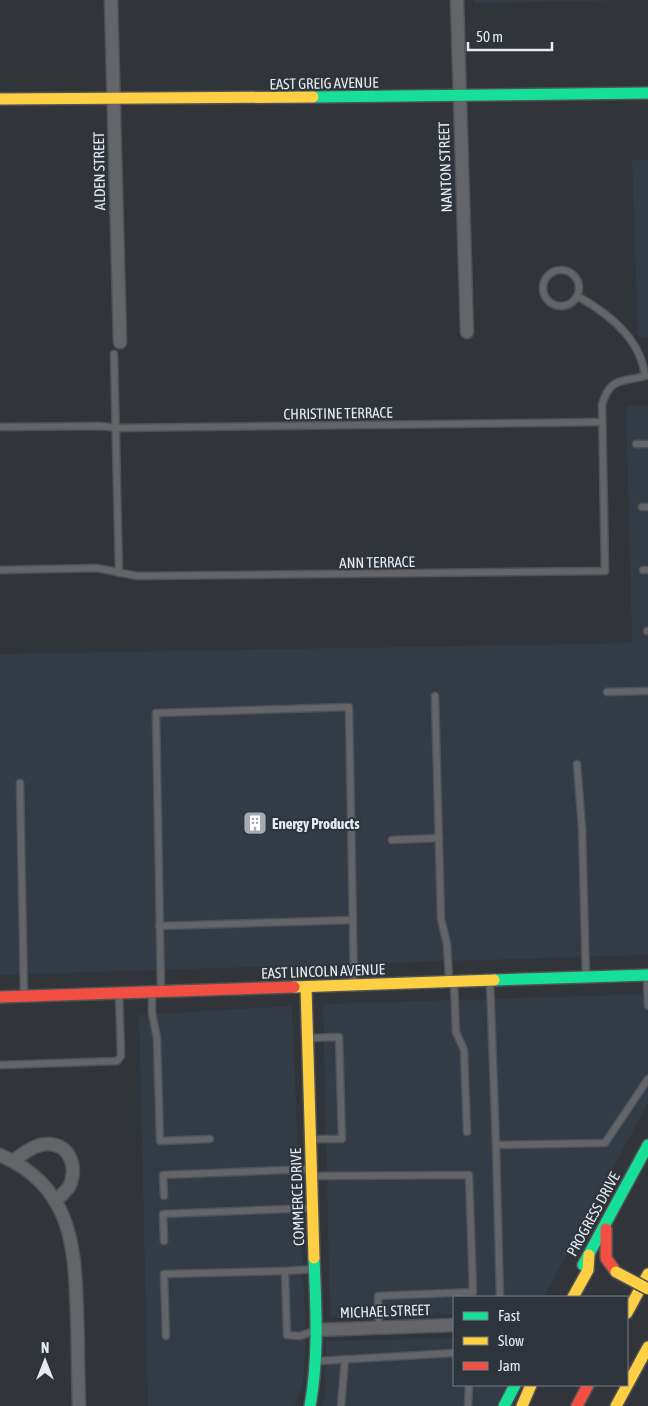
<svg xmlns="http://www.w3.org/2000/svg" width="648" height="1406" font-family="'Asap Condensed',sans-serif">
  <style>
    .built { fill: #323b46 }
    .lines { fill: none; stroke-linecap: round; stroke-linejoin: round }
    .lane-casing { stroke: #4f5256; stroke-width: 9 }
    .street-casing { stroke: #4f5256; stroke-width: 15 }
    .fast-casing { stroke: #4f5256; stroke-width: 14 }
    .slow-casing { stroke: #4f5256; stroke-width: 14 }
    .jam-casing { stroke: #4f5256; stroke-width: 14 }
    .lane { stroke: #636568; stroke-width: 6 }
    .street { stroke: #636568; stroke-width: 12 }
    .fast { stroke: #16e098; stroke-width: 11 }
    .slow { stroke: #ffcf43; stroke-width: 11 }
    .jam { stroke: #f24e42; stroke-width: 11 }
    .slow-bridge-casing { stroke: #4f5256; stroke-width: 14; stroke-linecap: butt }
    .slow-bridge { stroke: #ffcf43; stroke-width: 11 }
    .labels { text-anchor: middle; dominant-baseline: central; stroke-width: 4; stroke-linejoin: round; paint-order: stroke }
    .street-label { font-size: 15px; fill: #e7ebf0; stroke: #2e343b }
    .poi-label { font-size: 15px; font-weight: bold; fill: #e7ebf0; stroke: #2e343b; text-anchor: start }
  </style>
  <rect width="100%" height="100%" fill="#313438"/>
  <g class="built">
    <path d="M474,0H648L474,3Z"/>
    <path d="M648,160V337H638L632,160Z"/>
    <path d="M626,406H648V955L0,975V654L632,643Z"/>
    <path d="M648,994V1103L544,1297H454V1314L330,1317L323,1004Z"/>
    <path d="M292,1006L306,1343L303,1383L295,1406H148L139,1015Z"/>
    <path d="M454,1338V1385H506L495,1406H322L325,1396L326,1341Z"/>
  </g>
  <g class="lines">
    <g class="lane-casing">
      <g id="lane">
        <circle cx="561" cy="288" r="18"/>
        <path d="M577,296C608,313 641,338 645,376"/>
        <path d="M114,354L119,573"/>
        <path d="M0,427L100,426L117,428L602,422"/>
        <path d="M636,444H648"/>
        <path d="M642,507H648"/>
        <path d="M0,570L97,568L137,576L605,571L602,405C610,375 625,383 648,375"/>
        <path d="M643,570H648"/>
        <path d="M647,631H648"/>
        <path d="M607,692L648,691"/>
        <path d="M435,696L441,919L447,944L449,980"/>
        <path d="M577,764L582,828L586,976"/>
        <path d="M20,783L24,995"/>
        <path d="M392,840L439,838"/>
        <path d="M159,926L353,920"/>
        <path d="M647,976L648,1006"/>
        <path d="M490,981L496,1145"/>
        <path d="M454,983L456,1032L464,1050L467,1132"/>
        <path d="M161,990L156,713L349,707L354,984"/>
        <path d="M152,993V1013L157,1038L160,1141L210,1139"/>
        <path d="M309,1038L339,1037L342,1139H312"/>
        <path d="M0,1065L117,1061L121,1056L119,993"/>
        <path d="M313,1176L469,1175L473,1292L378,1296L379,1328"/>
        <path d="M164,1196L163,1175L310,1169"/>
        <path d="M164,1241L163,1214L311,1208"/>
        <path d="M314,1269L285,1271L287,1335L300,1336L316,1330"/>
        <path d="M500,1297L496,1145L605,1143L648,1079"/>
        <path d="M166,1336L164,1274L285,1271"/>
        <path d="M318,1361L454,1353"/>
        <path d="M341,1406L345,1359"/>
        <path d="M468,1406L469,1385"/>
      </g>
    </g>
    <g class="street-casing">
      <g id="street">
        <path d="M111,0L120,342"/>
        <path d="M457,0L467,332"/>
        <path d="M0,1155C72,1186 75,1246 77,1315C78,1345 78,1376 79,1406"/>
        <path d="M13,1161C23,1154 34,1144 48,1144C71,1144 78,1169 69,1187C65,1192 60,1197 55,1201"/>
        <path d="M317,1330L454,1325"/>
      </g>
    </g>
    <g class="fast-casing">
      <g id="fast">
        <path d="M313,97L648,93"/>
        <path d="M494,980L648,975"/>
        <path d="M583,1265L648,1145"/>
        <path d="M310,1406C319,1357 316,1308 314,1258"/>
        <path d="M504,1406L515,1385"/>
      </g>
    </g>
    <g class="slow-casing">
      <g id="slow">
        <path d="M0,99L313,97"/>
        <path d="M294,987L494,980"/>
        <path d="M306,987L314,1258"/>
        <path d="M573,1297L588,1270L589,1255"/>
        <path d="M627,1313L648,1274"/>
        <path d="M522,1406L531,1385"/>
        <path d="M616,1406L648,1347"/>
      </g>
    </g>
    <g class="jam-casing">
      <g id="jam">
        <path d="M0,997L294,987"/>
        <path d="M606,1229V1258L616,1272"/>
        <path d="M577,1406L588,1385"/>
      </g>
    </g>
    <use href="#lane" class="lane"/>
    <use href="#street" class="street"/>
    <use href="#fast" class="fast"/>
    <use href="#slow" class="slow"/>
    <use href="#jam" class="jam"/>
    <g class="slow-bridge-casing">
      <path id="slow-bridge" d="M616,1272L648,1289"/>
    </g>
    <use href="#slow-bridge" class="slow-bridge"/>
  </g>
  <defs>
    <g id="building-square" transform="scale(1.25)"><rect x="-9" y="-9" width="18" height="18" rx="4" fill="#a7abb0" stroke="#2e343b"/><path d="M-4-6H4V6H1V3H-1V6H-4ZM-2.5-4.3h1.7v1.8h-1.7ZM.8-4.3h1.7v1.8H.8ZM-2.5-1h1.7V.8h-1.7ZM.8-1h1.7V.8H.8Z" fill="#fff"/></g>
  </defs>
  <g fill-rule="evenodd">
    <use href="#building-square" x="255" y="823"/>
  </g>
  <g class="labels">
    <g class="street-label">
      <text transform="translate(324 83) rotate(-1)">EAST GREIG AVENUE</text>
      <text transform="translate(445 167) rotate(-92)">NANTON STREET</text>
      <text transform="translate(99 171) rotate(-91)">ALDEN STREET</text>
      <text transform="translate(338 413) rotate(-1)">CHRISTINE TERRACE</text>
      <text transform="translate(377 562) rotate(-1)">ANN TERRACE</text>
      <text transform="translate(323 971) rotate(-2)">EAST LINCOLN AVENUE</text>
      <text transform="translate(297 1197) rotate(-92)">COMMERCE DRIVE</text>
      <text transform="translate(593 1214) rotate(-61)">PROGRESS DRIVE</text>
      <text transform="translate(385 1311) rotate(-2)">MICHAEL STREET</text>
    </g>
    <g class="poi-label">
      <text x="272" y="823">Energy Products</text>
    </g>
  </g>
  <rect x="453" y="1296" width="175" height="90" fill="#2e343b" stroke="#787d83"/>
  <rect x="463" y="1312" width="25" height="8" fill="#16e098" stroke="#787d83"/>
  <text x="498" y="1321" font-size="15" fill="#e7ebf0">Fast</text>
  <rect x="463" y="1337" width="25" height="8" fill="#ffcf43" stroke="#787d83"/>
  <text x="498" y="1346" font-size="15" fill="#e7ebf0">Slow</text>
  <rect x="463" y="1362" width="25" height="8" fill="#f24e42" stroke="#787d83"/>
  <text x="498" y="1371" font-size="15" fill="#e7ebf0">Jam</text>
  <g transform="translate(45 1361)" stroke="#2e343b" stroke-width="4" paint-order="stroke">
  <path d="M0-4L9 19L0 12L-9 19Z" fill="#e7ebf0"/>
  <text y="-8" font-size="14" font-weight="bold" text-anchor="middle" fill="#e7ebf0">N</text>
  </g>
  <path d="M468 42v8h84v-8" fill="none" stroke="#e7ebf0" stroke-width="2.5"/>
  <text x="476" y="42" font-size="15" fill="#e7ebf0" stroke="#2e343b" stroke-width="4" paint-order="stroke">50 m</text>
</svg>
